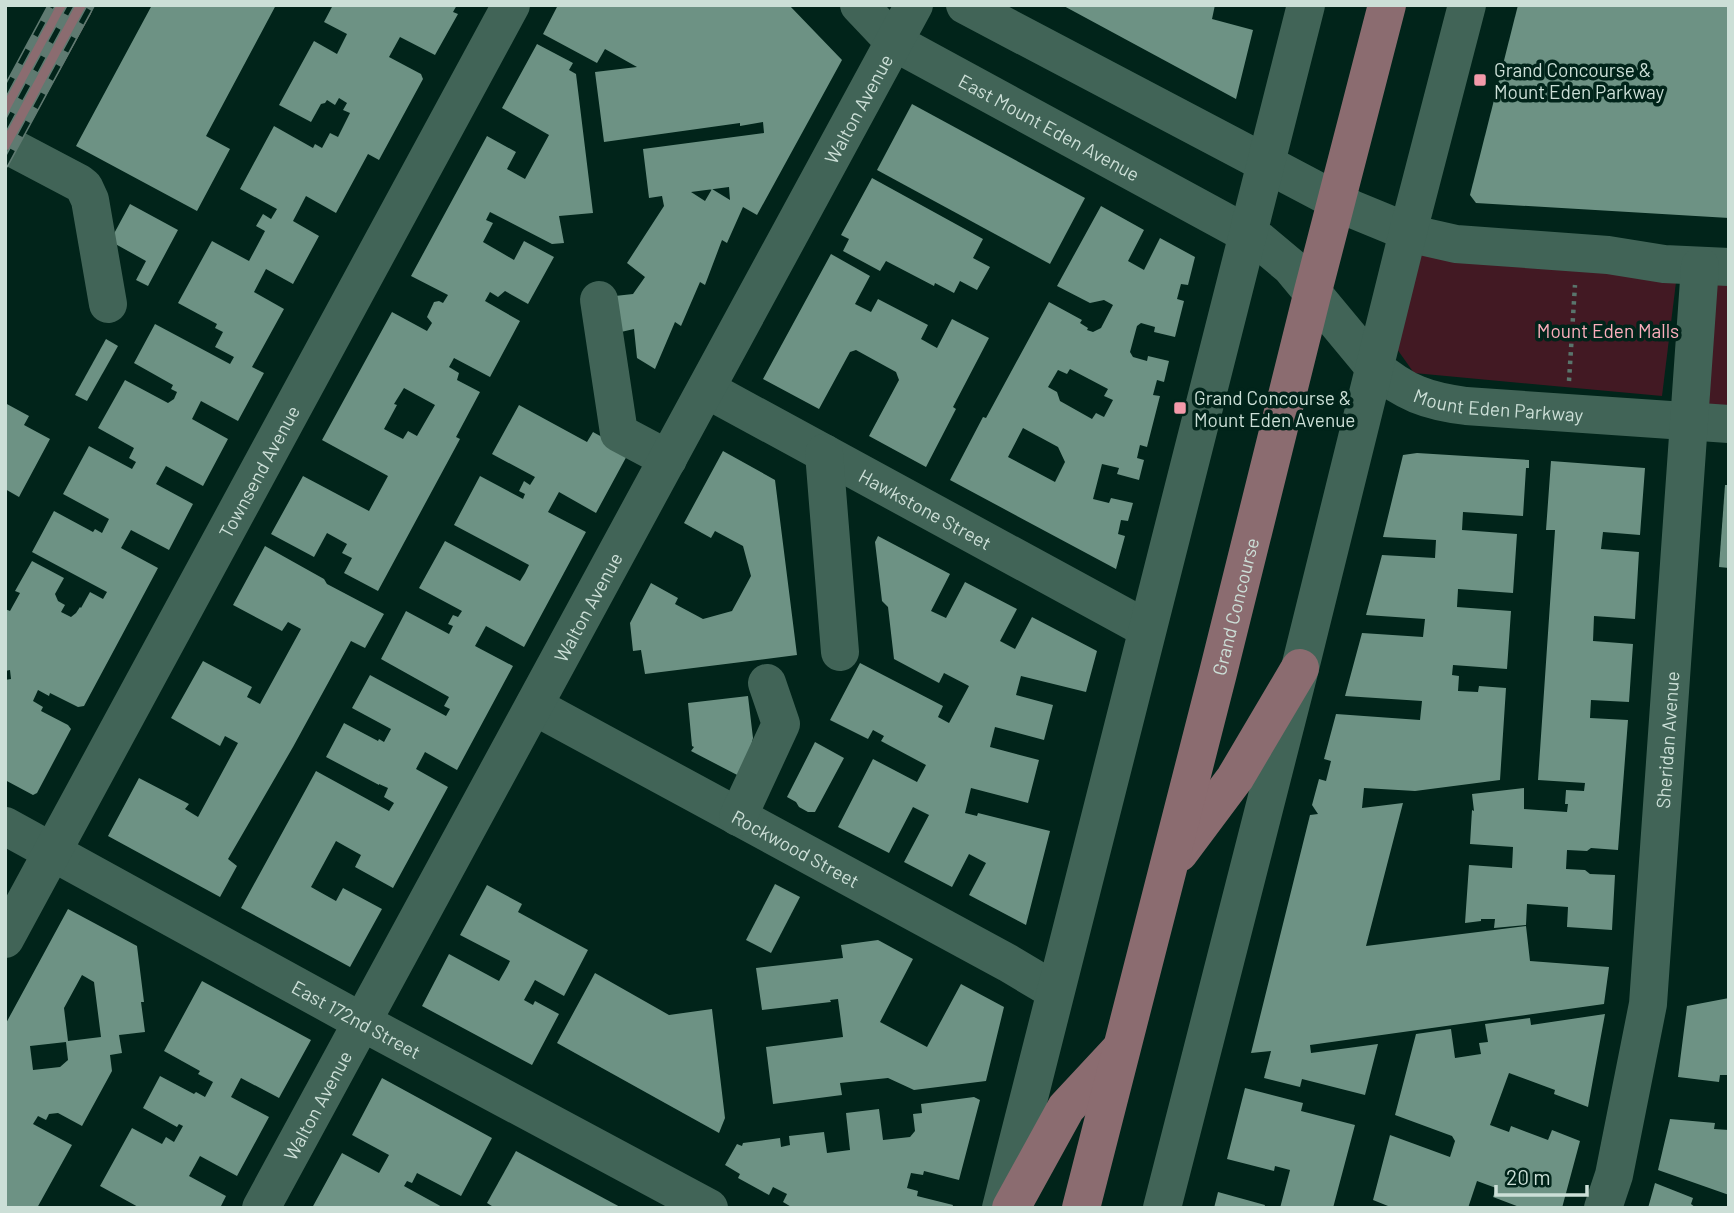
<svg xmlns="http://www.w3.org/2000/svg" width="1734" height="1213" font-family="Barlow,sans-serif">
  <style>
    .green { fill: #421923 }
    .building { fill: #6d9284; fill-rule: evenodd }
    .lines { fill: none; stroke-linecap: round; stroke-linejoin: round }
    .path { stroke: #59756c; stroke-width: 4.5; stroke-dasharray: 3.5 5; stroke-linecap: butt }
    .minor { stroke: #416457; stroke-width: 38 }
    .major { stroke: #8b6c70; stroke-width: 38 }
    .rail-casing { stroke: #5f7a71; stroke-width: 8 }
    .rail { stroke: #01241a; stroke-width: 5; stroke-dasharray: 16; stroke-linecap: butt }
    .poi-dot { fill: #f39aaa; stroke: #01241a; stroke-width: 2.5 }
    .labels { text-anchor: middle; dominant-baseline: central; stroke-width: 7; stroke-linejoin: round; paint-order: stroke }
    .poi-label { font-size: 19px; fill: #ccdfd7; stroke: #01241a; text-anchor: start }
    .street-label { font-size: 19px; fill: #ccdfd7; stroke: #01241a }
    .park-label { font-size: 19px; fill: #fcaebc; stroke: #01241a }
  </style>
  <rect width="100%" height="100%" fill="#01241a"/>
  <g class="green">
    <path d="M1414,252L1677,274L1662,396L1414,373L1392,342Z"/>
    <path d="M1714,284L1729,285V409L1706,407Z"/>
  </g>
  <g class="building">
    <path d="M152,5H276L206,136L230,149L197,211L76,146Z"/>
    <path d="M333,5H457L453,12L458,14L435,55L400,37L389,57L421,74L423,79L379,160L368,154L336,213L306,196L293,221L319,236L293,284L266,269L254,292L284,309L252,367L264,373L238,421L201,401L192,419L228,439L203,486L166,466L156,484L193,504L169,550L131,530L121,548L158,568L84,706L78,707L50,693L49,696L38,690L33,701L43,707L41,711L68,725L71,729L37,793L33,795L5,780V680L11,679L10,670L5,671V609L10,611L20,593L15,591L32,561L64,578L55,594L58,601L65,605L61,612L71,617L76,613L80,607L81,608L90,592L103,599L107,592L32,552L54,511L93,532L95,529L102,533L109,519L63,494L89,446L132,469L136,462L129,458L134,448L98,428L125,380L168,403L174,399L177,392L171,389L173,385L134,363L155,324L230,364L234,357L215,347L223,332L215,328L217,324L178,303L212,241L249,261L265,231L256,226L263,214L271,219L277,209L240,189L274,126L313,148L315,144L322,148L330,133L338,137L350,113L343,110L347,103L339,98L335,105L327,100L325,103L321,104L311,122L279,105L314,41L337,54L347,34L324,22Z"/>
    <path d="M558,5H789L842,60L757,215L743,207L727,243L722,240L705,285L700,282L681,326L675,322L655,369L637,358L634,329L621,332L615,296L633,294L645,277L627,263L664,206L662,196L649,198L643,149L764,133L763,122L740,126V123L604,142L595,72L637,67L605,49L597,63L543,34ZM729,187L730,200L712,189L705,201L691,192Z"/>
    <path d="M1062,5H1215L1212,19L1253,30L1236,99Z"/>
    <path d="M1518,5H1729V218L1476,203L1470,195Z"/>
    <path d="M537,44L573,63L569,70L576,74L593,213L559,216L564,243L552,244L490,212L486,220L493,223L483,242L514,260L524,241L554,257L528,304L505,291L498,297L490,292L485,301L520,321L490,377L454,358L449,367L459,373L457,380L480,392L456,437L460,439L378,591L344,573L352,558L342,553L347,544L327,533L314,557L271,534L303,476L369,511L388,476L322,440L392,312L427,331L432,323L427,317L434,302L439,301L443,303L448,295L411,276L487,136L516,152L507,169L525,179L549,135L502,108ZM404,388L435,405L417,436L408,431L403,439L384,429L397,405L394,404Z"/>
    <path d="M912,104L1085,198L1050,264L877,170Z"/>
    <path d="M872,178L983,239L973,258L990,267L977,290L960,281L954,293L935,283L934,286L886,261L880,271L843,251L849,239L841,235Z"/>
    <path d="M130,204L178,230L148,286L136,280L146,261L110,241Z"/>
    <path d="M1101,206L1144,230L1128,261L1144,270L1160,238L1195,257L1188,285L1181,284L1177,299L1184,301L1175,337L1154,332L1155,327L1141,323L1137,326L1130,352L1133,357L1147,361L1148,356L1169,361L1164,382L1157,380L1153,395L1160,396L1147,447L1140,445L1137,458L1144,460L1139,480L1117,474L1119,468L1102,464L1093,499L1109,503L1111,498L1133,503L1128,521L1121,520L1118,534L1125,536L1116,569L950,480L983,417L986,418L1049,302L1082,320L1080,323L1088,328L1087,330L1093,332L1101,328L1113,305L1104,300L1090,303L1057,286ZM1070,369L1108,389L1104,396L1113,400L1104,417L1096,413L1092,419L1060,401L1057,392L1048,387L1058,370L1067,374ZM1023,428L1058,447L1065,462L1055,482L1008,457Z"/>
    <path d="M831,254L870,276L855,304L871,312L878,299L928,325L921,339L937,348L952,319L989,338L953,407L956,409L926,467L869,436L899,380L896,372L856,350L850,352L819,409L763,379Z"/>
    <path d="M106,339L118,346L87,401L75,395Z"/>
    <path d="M5,403L29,416L24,425L50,439L19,497L5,489Z"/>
    <path d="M519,405L587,442L593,432L629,452L596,513L559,492L548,512L586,532L524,647L486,626L475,646L513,666L457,770L425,752L416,769L448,787L393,888L355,867L361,855L336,841L311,887L336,901L343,888L382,909L350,967L241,908L316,771L389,811L394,803L384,797L388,788L379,784V785L326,757L344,723L378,741L379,739L384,742L391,729L352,708L370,675L446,716L450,709L444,706L449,697L381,659L406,611L449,634L453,626L448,624L453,615L458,617L462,611L419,588L445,541L520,581L525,573L529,565L454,525L480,476L523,499L525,494L519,491L524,481L530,485L535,477L492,454Z"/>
    <path d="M723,451L775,480L797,655L645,674L641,650L633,651L630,623L651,583L678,598L675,604L703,619L732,611L751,576L743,546L715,531L711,538L684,523Z"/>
    <path d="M1417,453L1529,460V468H1526L1523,516L1463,512L1462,530L1517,534L1513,593L1458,589L1457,607L1511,611L1507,669L1453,665L1452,675L1459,676L1458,691L1478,692L1479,686L1506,688L1500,780L1415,791L1364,788L1362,808L1403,803L1366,946L1526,926L1530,961L1609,967L1604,1004L1310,1045L1311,1053L1378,1044L1365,1095L1302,1079L1300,1087L1264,1078L1271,1051L1251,1053L1310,815L1318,814L1312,805L1319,779L1326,781L1331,761L1324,759L1336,714L1420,720L1422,701L1345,696L1362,633L1423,637L1425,619L1366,615L1382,555L1435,558L1436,540L1383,537L1403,455Z"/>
    <path d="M1551,461L1645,468L1640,535L1603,532L1601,549L1639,552L1635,619L1594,616L1593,641L1633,644L1629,702L1591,700L1590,718L1628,720L1618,850L1591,848L1587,851L1567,850L1566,869L1585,870L1590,874L1615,875L1612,930L1567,927L1568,907L1527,904L1526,925L1494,928L1495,919H1481V921L1465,923L1469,865L1512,868L1513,847L1470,844L1472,810L1474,811L1472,794L1524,788V809L1567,812L1568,804H1565L1566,790L1584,791L1585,783L1538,780L1555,530H1546Z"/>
    <path d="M1725,485H1729V568L1719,567Z"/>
    <path d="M878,536L950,574L931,611L946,618L965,582L1017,609L1000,641L1015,649L1032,617L1097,651L1086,692L1021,676L1016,695L1053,705L1044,740L995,727L990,747L1039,760L1028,803L971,788L965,813L977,816L978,813L1050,831L1026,925L969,895L986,863L969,854L952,887L904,862L929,815L913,807L889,853L838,827L873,759L917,782L926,765L881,741L884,736L873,730L868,739L830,720L860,663L943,706L938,717L949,723L969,686L944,673L939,683L894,659L888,607L882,601L875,542Z"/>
    <path d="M265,546L324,579L327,584L384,614L365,648L351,641L293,747L228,859L237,866L220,897L108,836L139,778L189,804L185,809L198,817L238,743L225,736L220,746L171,718L203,661L252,687L247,697L260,704L301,629L288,622L282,631L233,605Z"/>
    <path d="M748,696L753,738L743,778L691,751L694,747L692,746L688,703Z"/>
    <path d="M815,742L844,758L815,812H808L799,807L796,802L787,797Z"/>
    <path d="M775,884L800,897L771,953L746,940Z"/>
    <path d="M487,885L522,904L518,912L588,950L564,996L535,980L524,1000L533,1005L535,1001L559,1014L532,1065L422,1006L449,954L499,981L507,967L510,961L460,935Z"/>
    <path d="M68,909L137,946L144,1002H141L145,1032L119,1035L122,1053L110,1055L112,1071L82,1126L58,1113L49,1114L46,1120L38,1116L33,1124L72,1145L37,1208H5V1025ZM82,975L94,982L101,1037L68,1041L64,1008ZM66,1042L68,1060L60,1067L33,1070L30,1046Z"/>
    <path d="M878,940L913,959L880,1022L927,1047L961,984L1004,1007L986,1081L914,1090L888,1078L840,1083L842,1095L773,1104L766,1047L843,1037L838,999L830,1000L831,1002L762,1010L756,968L843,958L841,945Z"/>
    <path d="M595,973L669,1015L712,1009L725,1118L719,1133L557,1043Z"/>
    <path d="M202,981L311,1040L279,1098L241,1078L231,1097L269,1117L237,1176L200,1156L189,1176L226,1196L220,1208H140L100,1186L132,1128L162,1144L166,1137L174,1142L183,1126L179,1124L177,1127L143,1108L160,1076L194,1094L196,1092L205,1097L213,1082L198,1074L200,1071L164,1051Z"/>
    <path d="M1729,998V1075H1720L1719,1082L1678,1077L1687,1006Z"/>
    <path d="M1605,1014L1588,1107L1554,1094L1555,1090L1509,1073L1490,1125L1509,1132L1511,1126L1548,1140L1552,1130L1580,1141L1562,1208H1522L1493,1197L1496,1188L1477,1181L1468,1208H1393L1373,1200L1390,1135L1450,1157L1455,1141L1452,1136L1395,1115L1416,1034L1451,1029L1455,1058L1481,1054L1479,1043L1488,1042L1485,1024L1530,1018L1531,1025Z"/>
    <path d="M382,1078L492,1138L461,1196L417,1173L412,1183L407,1181L404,1186L444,1208H312L342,1153L379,1173L389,1155L352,1135Z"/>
    <path d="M1245,1088L1303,1103L1301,1111L1355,1125L1333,1208H1280L1290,1170L1275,1166L1274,1171L1227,1159Z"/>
    <path d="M974,1097L980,1100L959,1180L924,1171L923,1175L911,1173L907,1188L918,1191L917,1196L953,1205L952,1208H793L783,1202L787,1194L773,1187L769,1195L738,1178L740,1174L725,1165L737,1144L742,1146L743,1143L780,1138L781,1147L790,1145L789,1136L824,1132L827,1153L850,1150L846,1113L879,1109L883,1140L910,1137L915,1131L913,1114L922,1113L921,1104Z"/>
    <path d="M1670,1119L1715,1123L1714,1129L1729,1130V1195L1658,1170Z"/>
    <path d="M516,1151L622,1208H495L487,1203Z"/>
    <path d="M1655,1183L1693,1198L1691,1204L1696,1208H1648Z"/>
    <path d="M1218,1192L1265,1205L1264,1208H1214Z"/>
  </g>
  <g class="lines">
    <path class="path" d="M1569,381L1575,285"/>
    <g class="minor">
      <path id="s1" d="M859,5L894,42L1260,241L1291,267L1374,367C1405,393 1427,401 1466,406L1729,424"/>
      <path d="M965,5L1352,209L1408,232L1425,237L1456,244L1608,255L1664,264L1729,267"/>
      <path d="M5,144L79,183L84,187L90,200L108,304"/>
      <path d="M599,300L619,433L668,459"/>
      <path id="s2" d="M706,389L1147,629"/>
      <path d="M824,453L840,652"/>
      <path id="s3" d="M534,706L1008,963L1055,991"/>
      <path d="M738,817L781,724L767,683"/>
      <path id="s4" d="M5,826L362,1022L709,1208"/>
      <path id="s5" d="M5,939L511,5"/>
      <path id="s6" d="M261,1208L914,5"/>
      <path d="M1001,1208L1306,5"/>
      <path d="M1162,1208L1300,668L1408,232L1467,5"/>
      <path id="s7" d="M1603,1208L1614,1175L1648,1004L1700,266"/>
    </g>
    <g class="major">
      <path d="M5,131L74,5"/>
      <path d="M1179,853L1235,778L1300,668"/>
      <path d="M1011,1208L1066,1108L1120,1050"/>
      <path id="s8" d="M1081,1208L1218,673L1313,291L1387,5"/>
    </g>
    <g class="rail-casing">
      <g id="rail">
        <path d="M5,92L52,5"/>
        <path d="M5,127L71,5"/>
        <path d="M5,164L91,5"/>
      </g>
    </g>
    <use href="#rail" class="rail"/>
  </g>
  <g class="poi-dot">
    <rect x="1473" y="73" width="14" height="14" rx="3.5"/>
    <rect x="1173" y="401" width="14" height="14" rx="3.5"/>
  </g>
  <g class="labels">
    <g class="poi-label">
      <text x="1494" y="69">Grand Concourse &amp;<tspan x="1494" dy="22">Mount Eden Parkway</tspan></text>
      <text x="1194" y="397">Grand Concourse &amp;<tspan x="1194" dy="22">Mount Eden Avenue</tspan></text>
    </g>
    <g class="street-label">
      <text stroke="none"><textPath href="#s6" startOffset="1251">Walton Avenue</textPath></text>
      <text stroke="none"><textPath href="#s1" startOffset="228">East Mount Eden Avenue</textPath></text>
      <text stroke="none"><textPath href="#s1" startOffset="772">Mount Eden Parkway</textPath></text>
      <text stroke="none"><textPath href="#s5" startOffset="532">Townsend Avenue</textPath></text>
      <text stroke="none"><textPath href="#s2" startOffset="250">Hawkstone Street</textPath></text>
      <text stroke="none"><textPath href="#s6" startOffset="684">Walton Avenue</textPath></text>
      <text stroke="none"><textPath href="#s8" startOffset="621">Grand Concourse</textPath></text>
      <text stroke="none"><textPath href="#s7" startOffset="474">Sheridan Avenue</textPath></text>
      <text stroke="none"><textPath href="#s3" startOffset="298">Rockwood Street</textPath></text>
      <text stroke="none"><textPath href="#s4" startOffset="401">East 172nd Street</textPath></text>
      <text stroke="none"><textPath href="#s6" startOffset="117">Walton Avenue</textPath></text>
    </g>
    <g class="park-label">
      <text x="1608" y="330">Mount Eden Malls</text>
    </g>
  </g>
  <rect width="1734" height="1213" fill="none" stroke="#ccdfd7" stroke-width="14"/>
  <path d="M1496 1185v10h91v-10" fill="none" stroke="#ccdfd7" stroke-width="3.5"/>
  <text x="1506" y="1185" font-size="21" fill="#ccdfd7" stroke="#01241a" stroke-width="5" paint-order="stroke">20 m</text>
</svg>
